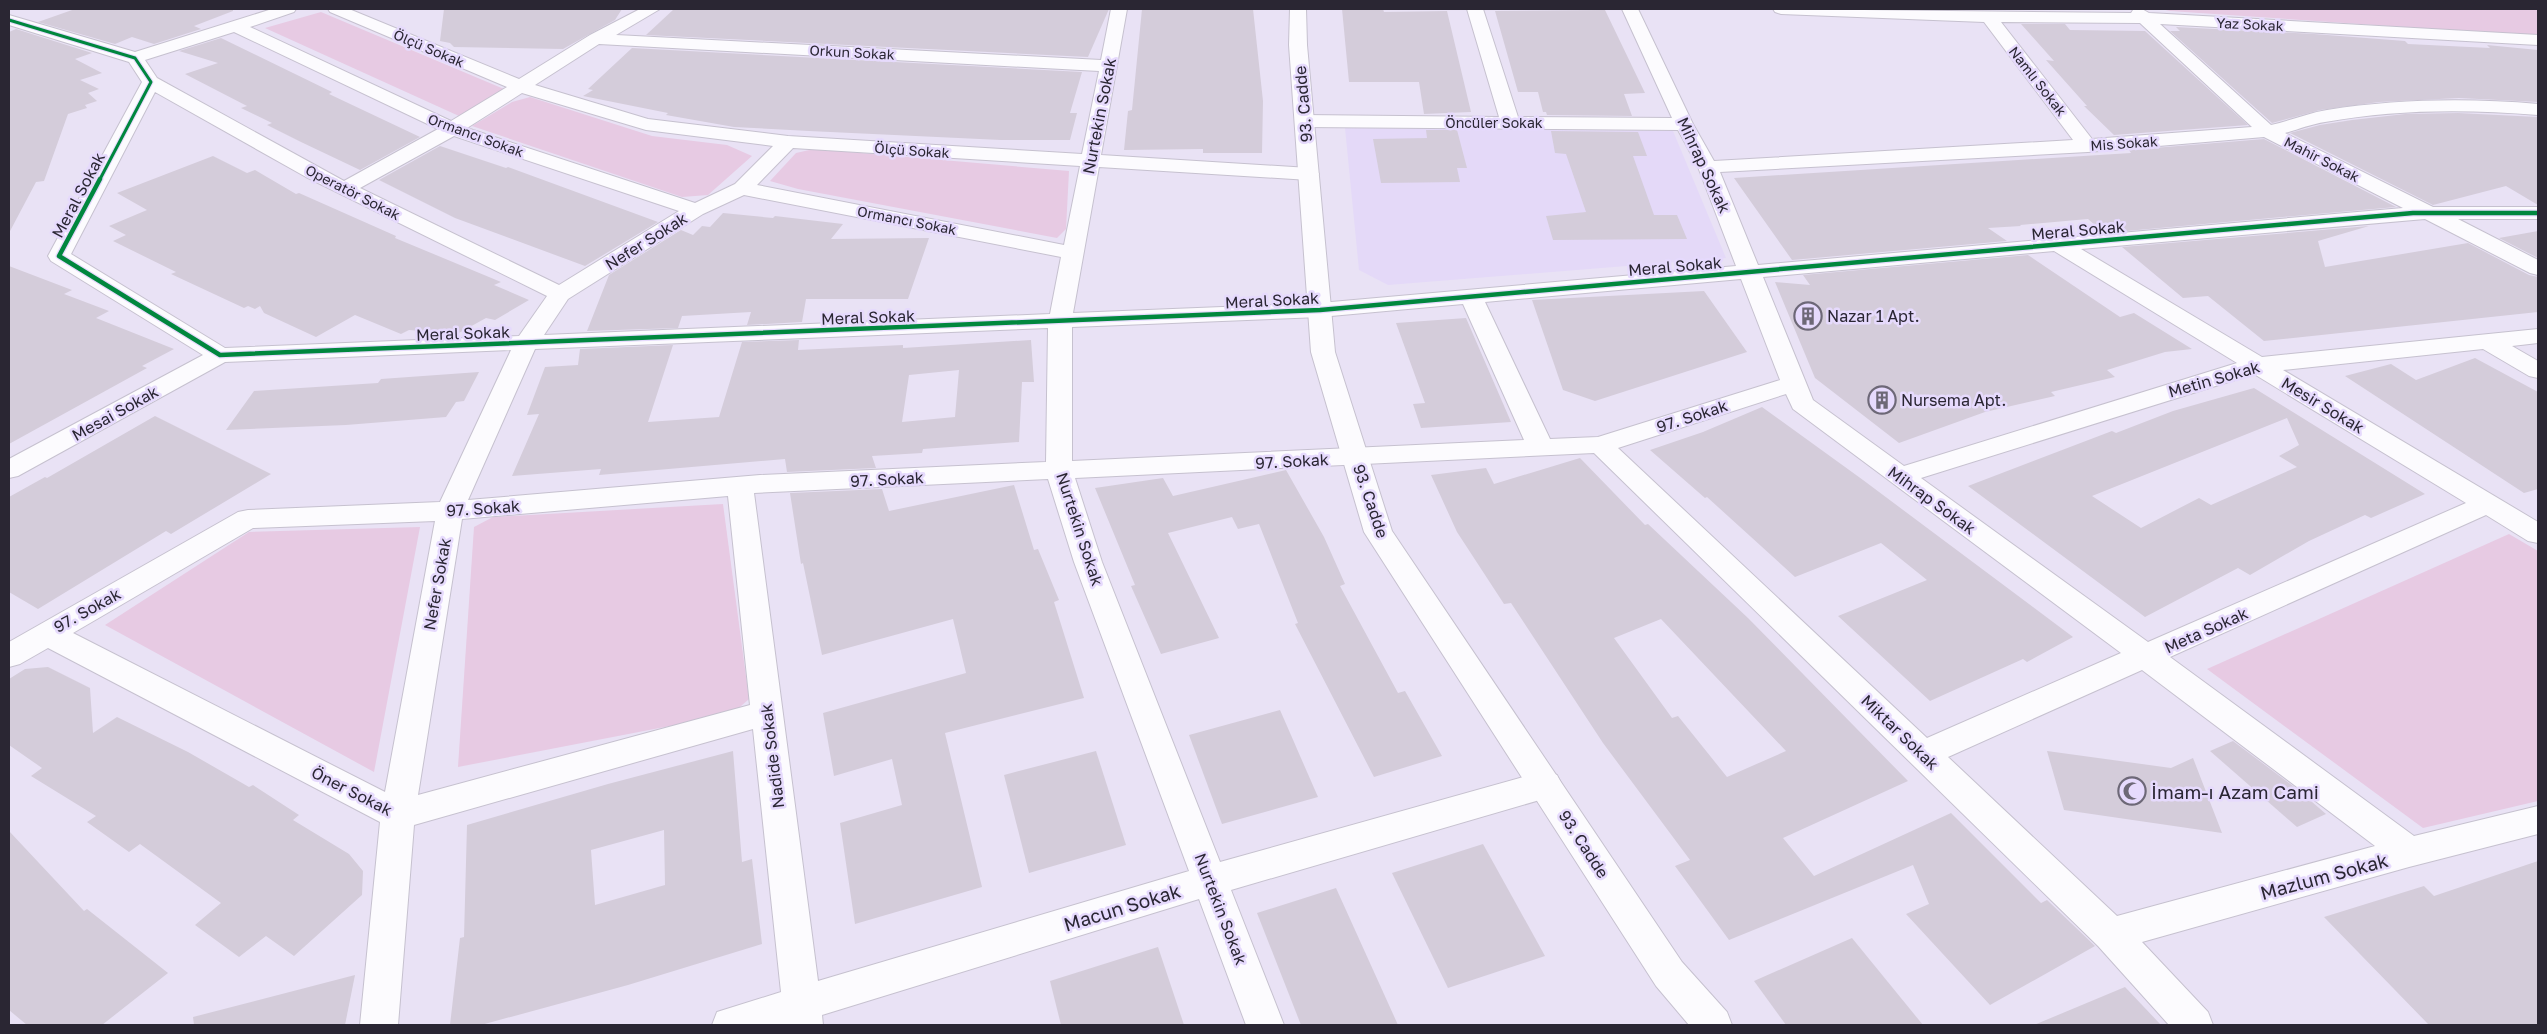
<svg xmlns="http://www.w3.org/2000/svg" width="2547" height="1034" font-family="'Golos Text',sans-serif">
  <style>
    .built { fill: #e4d9f8 }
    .green { fill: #e7cae3 }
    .building { fill: #d4ccda; fill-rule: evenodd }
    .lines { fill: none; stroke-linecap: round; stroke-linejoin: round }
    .street-casing { stroke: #c6c1cf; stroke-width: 2 }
    .secondary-casing { stroke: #c6c1cf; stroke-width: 2 }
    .street { fill: #fcfbfe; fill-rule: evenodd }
    .secondary { fill: #fcfbfe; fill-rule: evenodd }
    .cycleway-far1-casing { stroke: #e6dafd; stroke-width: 5 }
    .cycleway-casing { stroke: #e6dafd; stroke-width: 7 }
    .cycleway-far1 { stroke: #00873e; stroke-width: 3 }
    .cycleway { stroke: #00873e; stroke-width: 4.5 }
    .labels { text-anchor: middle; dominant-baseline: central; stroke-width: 5; stroke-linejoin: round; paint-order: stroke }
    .far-street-label { font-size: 14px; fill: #2a2633; stroke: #e6dafd }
    .street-label { font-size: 16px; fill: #2a2633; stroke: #e6dafd }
    .poi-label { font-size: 16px; fill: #2a2633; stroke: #e6dafd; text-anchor: start }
    .near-poi-label { font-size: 19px; fill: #2a2633; stroke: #e6dafd; text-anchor: start }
    .near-street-label { font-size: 19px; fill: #2a2633; stroke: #e6dafd }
  </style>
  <rect width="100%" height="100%" fill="#e9e2f5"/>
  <path class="built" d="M1345,128L1673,131L1726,258L1388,285L1359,270Z"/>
  <g class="green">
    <path d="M2161,9H2538V36L2170,11Z"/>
    <path d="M321,12L504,89L459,116L265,28Z"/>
    <path d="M530,97L652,136L727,145L752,156L708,195L682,197L472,126L512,102Z"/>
    <path d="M814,149L1069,171L1066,229L1057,238L798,189L770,181L796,153Z"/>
    <path d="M723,504L749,699L732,714L458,767L474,527L493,517Z"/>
    <path d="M420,527L374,772L105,625L249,532Z"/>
    <path d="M2509,534L2538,551V801L2423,828L2207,669Z"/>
  </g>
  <g class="building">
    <path d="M75,9H233V11L194,26L201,29L154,44L132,37L115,44L38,22Z"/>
    <path d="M444,9H622L615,20L563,49L454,47L450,43L440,41Z"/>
    <path d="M674,9H1109L1088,57L646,35Z"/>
    <path d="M1142,9H1253L1263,101L1262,153H1203V149L1124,150L1128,111L1132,110Z"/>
    <path d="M1342,9H1383L1384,12L1447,11L1471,112L1424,114L1419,82H1349Z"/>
    <path d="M1605,10L1645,93L1624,94L1632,116L1547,115L1546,112H1543L1538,92H1518L1495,11Z"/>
    <path d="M2021,24H2065L2070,30L2145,31L2248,125L2114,135L2084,106H2087L2046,60L2054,61Z"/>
    <path d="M2176,27L2314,34L2405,41L2408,44L2490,48L2487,45L2538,50V102L2459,98L2379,102L2320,110L2272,123L2170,31H2180Z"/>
    <path d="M16,29L92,53L75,59L102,73L80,80L99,89L88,93L97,101L85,105L87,108L68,114L44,181L36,182L9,233V32Z"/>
    <path d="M221,38L332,92L329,94L420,137L360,170L301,142L267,125L272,123L241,108L247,106L185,74L218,63L179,51Z"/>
    <path d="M632,48L1082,72L1070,113H1077L1070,140H1001L809,131L734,127L666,115L668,113L583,96L593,90L588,89Z"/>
    <path d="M2458,113L2538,117V205L2506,186L2433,205L2290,133L2320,125L2352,120L2405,114Z"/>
    <path d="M1426,130H1457L1467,168H1457L1460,182L1381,183L1373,139L1427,138Z"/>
    <path d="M1551,131L1638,132L1647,156H1633L1654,215H1677L1687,239L1553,240L1546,216L1586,212L1566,154L1555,153Z"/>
    <path d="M2264,139L2396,207L2104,233L2088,219L2020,225L2021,226L1988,228L2007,241L1792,260L1734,178L2131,153L2129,150Z"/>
    <path d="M440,146L506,168L508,167L658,222L585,266L455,218L379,180Z"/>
    <path d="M213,156L247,173L255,170L296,194L299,193L396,236L395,238L501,282L494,285L529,300L495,320L486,318L457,334L409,330L401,334L355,315L316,337L264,313L260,306L255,309L248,306L244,308L171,274L176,272L113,241L126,235L109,226L147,210L117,193Z"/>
    <path d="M723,213L773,218L775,216L843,224L831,239L929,238L908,299H806L802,322L747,325L751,312L682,316L678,328L587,331L609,275L681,230L693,235L702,226L710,227Z"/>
    <path d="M2369,226L2318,241L2325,267L2468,243L2529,275L2538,277V312L2264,341L2208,296L2183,298L2122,247Z"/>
    <path d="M2538,231V258L2499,238Z"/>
    <path d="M2028,255L2120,317L2134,313L2192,349L2165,352L2107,370L2115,377L2051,392L2055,396L1985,412L1899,443L1815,378L1775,282L1810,285L1803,275Z"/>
    <path d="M9,266L72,290L64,294L109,311L96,318L174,349L142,366L147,368L9,444Z"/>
    <path d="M1704,291L1747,352L1595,401L1563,390L1532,300Z"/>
    <path d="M1466,318L1511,422L1421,428L1413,404L1425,403L1396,323Z"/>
    <path d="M799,340L798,350L903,345V348L1031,340L1034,382H1022L1019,442L923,449L922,453L872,456L876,468L787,472L785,459L599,475L601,469L512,476L539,414L527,415L545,367L578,365L580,349L673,345L648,422L719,417L742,342ZM959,370L955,417L902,422L909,375Z"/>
    <path d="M2475,358L2538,392V489L2524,493L2345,376L2391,364L2416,380Z"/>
    <path d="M479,372L464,401L456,402L446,417L346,425L226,430L254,391L378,383L381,379Z"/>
    <path d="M2254,388L2425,494L2371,518L2365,515L2309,541L2250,575L2238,568L2145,617L1968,486L2112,431L2116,433L2173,411ZM2287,418L2299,445L2279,456L2297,467L2211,505L2199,498L2141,528L2092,496Z"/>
    <path d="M1762,407L1863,480L2073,637L2027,662L2023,659L1930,701L1838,616L1927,580L1881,543L1795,577L1707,497L1705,498L1650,450L1703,432Z"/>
    <path d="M155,416L271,474L171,534L166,531L38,609L9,592V497L45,477L47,478Z"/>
    <path d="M1580,458L1645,525L1648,524L1748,618L1908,781L1783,838L1814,876L1951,813L2041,903L2047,900L2095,946L1990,1005L1906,914L1929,904L1913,865L1729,940L1675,866L1690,860L1603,743L1511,603L1504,604L1457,532L1431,475L1486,468L1494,484ZM1661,619L1786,751L1727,777L1678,716L1672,718L1614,638Z"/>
    <path d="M1286,470L1324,537L1345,584L1340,586L1398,693L1405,691L1442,756L1374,777L1295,624L1298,623L1259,524L1238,529L1232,517L1168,533L1219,638L1161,654L1131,586L1135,585L1095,488L1163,478L1173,496Z"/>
    <path d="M1014,485L1034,550L1038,549L1059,600L1054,602L1084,698L945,733L982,887L855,924L840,823L902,805L892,759L834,776L823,713L966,673L953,619L822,655L803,563L801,564L790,493L882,489L889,511Z"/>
    <path d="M48,667L90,688L93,733L117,717L188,752L249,787L253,785L299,815L293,820L349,854L363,871L362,895L294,956L266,936L239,957L195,925L221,903L140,844L129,852L87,822L96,816L31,776L42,768L9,745V679L25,669Z"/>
    <path d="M1280,710L1318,797L1222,824L1189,735Z"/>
    <path d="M2233,741L2297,789L2326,814L2297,827L2210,751Z"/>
    <path d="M733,751L742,862L752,859L762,944L628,985L481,1025H450L460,938L464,937L467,825L608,784ZM664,830L665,885L595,905L591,850Z"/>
    <path d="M1096,751L1126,845L1029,873L1004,775Z"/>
    <path d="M2047,751L2171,768L2193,758L2222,833L2064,810Z"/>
    <path d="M9,831L84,911L87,909L168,973L102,1025H27L9,1010Z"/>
    <path d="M1483,844L1545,956L1448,988L1392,873Z"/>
    <path d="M2538,861V1025H2429L2324,917L2424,886L2434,896Z"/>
    <path d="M1336,888L1398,1025H1301L1257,913Z"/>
    <path d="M1852,938L1923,1025H1786L1754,981Z"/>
    <path d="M1158,947L1184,1025H1061L1050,981Z"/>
    <path d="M355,975L345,1025H194L193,1017Z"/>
    <path d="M2125,987L2161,1025H2034Z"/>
  </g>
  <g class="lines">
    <g class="street-casing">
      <path id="street" d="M272,9H296L294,12L250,27L451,121L507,87L330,12L328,9H349L519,79L590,35L640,9H660L616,35L1101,60L1111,9H1127L1101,155L1309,168L1316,170L1319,174L1316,178L1309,180L1099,167L1073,313L1320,303L1736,266L1698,167L1678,130L1304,127L1297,125L1295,121L1297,117L1304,115L1499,117L1467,9H1483L1518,117L1672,118L1622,9H1638L1693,124L1714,161L2073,140L1984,22L1781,14L1775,12L1773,9L2131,13L2133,10L2142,9L2149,13L2538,35V45L2160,24L2271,125C2290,121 2308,113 2327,110C2397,99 2468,98 2538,104V115C2467,109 2396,109 2325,122C2312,124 2299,129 2285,133L2433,207H2538V219H2458L2538,260V275L2530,273L2425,219L2081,249L2262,357L2538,329V343L2512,346L2538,361V378L2529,376L2483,349L2283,370L2538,522V543L2528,541L2486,515L2170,657L2414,836L2538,806V834L2409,867L2142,942L2208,1012L2213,1025H2169L2098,946L1594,453L1075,478L1102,562L1220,862L1545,771L1557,775L1562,785L1557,795L1231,890L1284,1025H1246L1199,899L822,1015L823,1025H712L717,1012L781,992L753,729L414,825L398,1025H360L380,822L48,648L20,664L9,667V642L238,512L248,510L440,502L511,350L225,362L18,476L9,478V459L203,355L51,261L48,256L142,82L129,62L9,25V15L135,52ZM2001,22L2140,23L2252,127L2092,139ZM234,32L438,129L344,181L157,78L145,60ZM599,44L1099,71L1082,154L788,136L648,119L535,85ZM155,92L306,177L547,296L519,336L225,348L71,254ZM522,93L646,130L773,146L735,184L695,203L467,128ZM454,136L679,211L559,285L360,188ZM2264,137L2403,208L1758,265L1720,172L2088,152ZM793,148L1080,166L1064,245L757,185ZM744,195L1061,257L1050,314L544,335L568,299L703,214ZM2054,251L2237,363L1904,466L1813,400L1763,277ZM1741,279L1780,380L1598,437L1550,439L1485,302ZM1463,304L1524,440L1072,461V327L1320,317ZM1048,328L1046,462L760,475L468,500L535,349ZM2254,374L2466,503L2148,642L1921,478ZM1786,394L1793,409L2121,653L1927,738L1618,448ZM1048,479L1074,562L1189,871L818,981L754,493ZM728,496L750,705L418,795L462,519ZM435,521L385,792L73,633L253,528ZM2142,670L2375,846L2117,916L1948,757Z"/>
    </g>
    <g class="secondary-casing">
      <path id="secondary" d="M1290,9H1306L1307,45L1335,352L1392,531L1682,962L1727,1012L1732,1025H1689L1656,986L1364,532L1311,352L1289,45Z"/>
    </g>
    <use href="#street" class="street"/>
    <use href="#secondary" class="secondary"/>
    <g class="cycleway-far1-casing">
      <path id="cycleway-far1" d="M9,20L135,58L151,82L99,181"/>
    </g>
    <g class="cycleway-casing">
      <path id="cycleway" d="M100,179L59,256L220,355L1320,310L2413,213H2538"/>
    </g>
    <use href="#cycleway-far1" class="cycleway-far1"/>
    <use href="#cycleway" class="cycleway"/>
  </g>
  <defs>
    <g id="building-ring" transform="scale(1.4375)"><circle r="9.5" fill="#e6dafd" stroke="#6d6877" stroke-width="1.5"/><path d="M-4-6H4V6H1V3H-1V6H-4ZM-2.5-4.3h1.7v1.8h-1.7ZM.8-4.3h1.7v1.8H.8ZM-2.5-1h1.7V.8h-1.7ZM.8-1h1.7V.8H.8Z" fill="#6d6877"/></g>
    <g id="mosque-ring" transform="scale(1.4375)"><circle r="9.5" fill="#e6dafd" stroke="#6d6877" stroke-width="1.5"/><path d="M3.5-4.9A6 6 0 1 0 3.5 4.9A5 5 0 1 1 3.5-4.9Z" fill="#6d6877"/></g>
  </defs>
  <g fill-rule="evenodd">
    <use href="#building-ring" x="1808" y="316"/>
    <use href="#building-ring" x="1882" y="400"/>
    <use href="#mosque-ring" x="2132" y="791"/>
  </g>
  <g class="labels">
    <g class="far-street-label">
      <text transform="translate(2250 24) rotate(3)">Yaz Sokak</text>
      <text transform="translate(429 48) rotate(23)">Ölçü Sokak</text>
      <text transform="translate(852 52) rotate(3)">Orkun Sokak</text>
      <text transform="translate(2038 81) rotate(52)">Namlı Sokak</text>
      <text x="1494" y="122">Öncüler Sokak</text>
      <text transform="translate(476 135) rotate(20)">Ormancı Sokak</text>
      <text transform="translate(2124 143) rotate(-4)">Mis Sokak</text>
      <text transform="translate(912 150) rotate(4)">Ölçü Sokak</text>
      <text transform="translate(2322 159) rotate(27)">Mahir Sokak</text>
      <text transform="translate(353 192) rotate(27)">Operatör Sokak</text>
      <text transform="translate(907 220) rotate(11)">Ormancı Sokak</text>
    </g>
    <g class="street-label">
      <text transform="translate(1303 104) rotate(-95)">93. Cadde</text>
      <text transform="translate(1099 116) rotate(-79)">Nurtekin Sokak</text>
      <text transform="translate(1704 165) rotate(65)">Mihrap Sokak</text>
      <text transform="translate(78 195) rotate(-62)">Meral Sokak</text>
      <text transform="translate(2078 230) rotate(-5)">Meral Sokak</text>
      <text transform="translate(646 241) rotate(-32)">Nefer Sokak</text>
      <text transform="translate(1675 266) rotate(-5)">Meral Sokak</text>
      <text transform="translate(1272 300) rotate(-3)">Meral Sokak</text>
      <text transform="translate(868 317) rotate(-2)">Meral Sokak</text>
      <text transform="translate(463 333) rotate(-2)">Meral Sokak</text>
      <text transform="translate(2214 379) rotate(-16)">Metin Sokak</text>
      <text transform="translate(2323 405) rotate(31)">Mesir Sokak</text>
      <text transform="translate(115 413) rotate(-29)">Mesai Sokak</text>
      <text transform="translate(1692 416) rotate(-18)">97. Sokak</text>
      <text transform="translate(1292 461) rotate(-3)">97. Sokak</text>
      <text transform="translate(887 479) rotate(-3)">97. Sokak</text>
      <text transform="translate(1932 500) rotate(36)">Mihrap Sokak</text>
      <text transform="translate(1371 501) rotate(71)">93. Cadde</text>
      <text transform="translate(483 508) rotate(-4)">97. Sokak</text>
      <text transform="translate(1080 529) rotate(72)">Nurtekin Sokak</text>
      <text transform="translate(437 584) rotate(-80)">Nefer Sokak</text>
      <text transform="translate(87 610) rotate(-29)">97. Sokak</text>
      <text transform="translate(2206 630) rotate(-24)">Meta Sokak</text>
      <text transform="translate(1900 732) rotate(44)">Miktar Sokak</text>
      <text transform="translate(772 756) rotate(-97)">Nadide Sokak</text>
      <text transform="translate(352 791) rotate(27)">Öner Sokak</text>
      <text transform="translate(1584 844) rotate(57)">93. Cadde</text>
      <text transform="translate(1221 909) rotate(69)">Nurtekin Sokak</text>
    </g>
    <g class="poi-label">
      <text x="1827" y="316">Nazar 1 Apt.</text>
      <text x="1901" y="400">Nursema Apt.</text>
    </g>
    <g class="near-poi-label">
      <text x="2151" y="791">İmam-ı Azam Cami</text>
    </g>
    <g class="near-street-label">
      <text transform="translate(2324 876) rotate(-15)">Mazlum Sokak</text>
      <text transform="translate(1122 907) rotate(-17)">Macun Sokak</text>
    </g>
  </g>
  <rect width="2547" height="1034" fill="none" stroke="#2a2633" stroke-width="20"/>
</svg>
